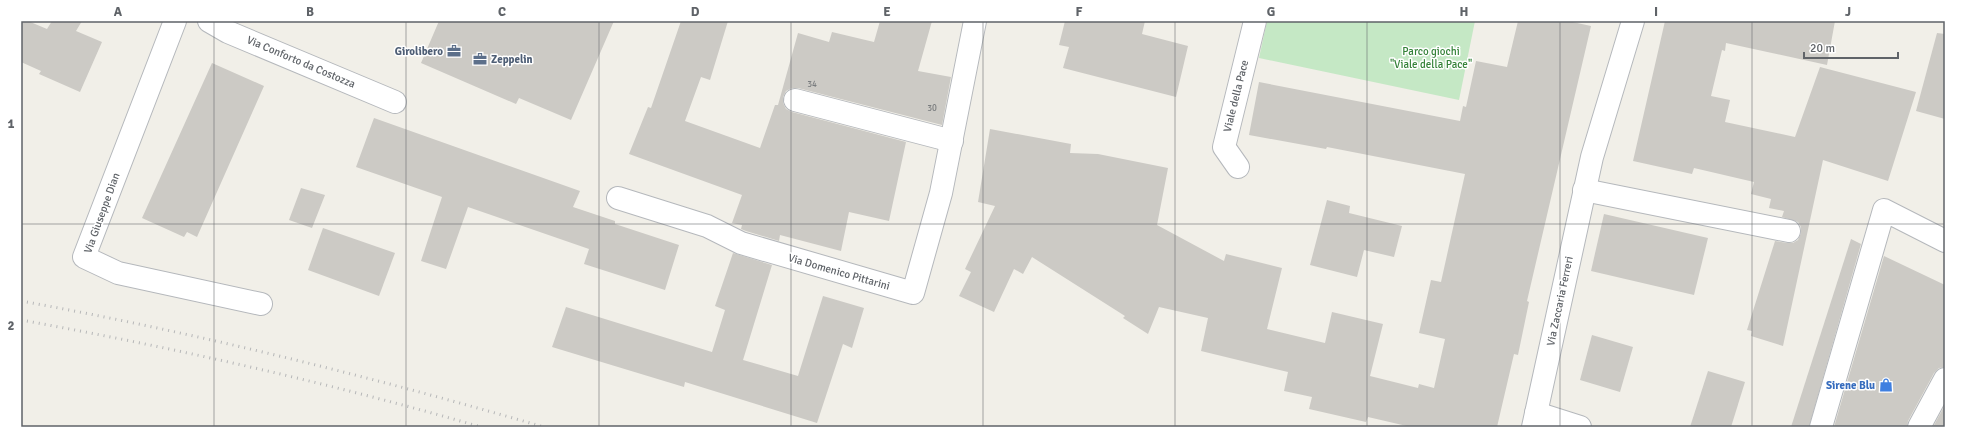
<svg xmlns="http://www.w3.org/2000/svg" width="1966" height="448" font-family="Signika,sans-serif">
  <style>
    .green { fill: #c5e8c5 }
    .building { fill: #cccac5 }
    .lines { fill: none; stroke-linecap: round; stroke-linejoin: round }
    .minor-casing { stroke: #b5b8bc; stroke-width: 24 }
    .minor { stroke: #fff; stroke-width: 22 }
    .rail { stroke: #b6b7b8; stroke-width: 3; stroke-dasharray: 1 5; stroke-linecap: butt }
    .grid { fill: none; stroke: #5f6368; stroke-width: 1; stroke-opacity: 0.55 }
    .labels { text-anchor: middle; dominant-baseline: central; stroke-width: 3; stroke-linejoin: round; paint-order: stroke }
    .number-label { font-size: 9px; fill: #7a7d7f }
    .service-label { font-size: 11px; font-weight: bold; fill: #4e5e75; stroke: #fff; text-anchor: end }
    .park-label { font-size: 11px; fill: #348238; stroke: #fff }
    .street-label { font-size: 11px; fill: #5f6368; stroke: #fff }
    .shop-label { font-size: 11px; font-weight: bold; fill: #366cbe; stroke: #fff; text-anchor: end }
    .neatline { fill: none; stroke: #5f6368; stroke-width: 1.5 }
    .grid-label { font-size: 13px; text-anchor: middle; font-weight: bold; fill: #5f6368 }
  </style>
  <rect width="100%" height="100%" fill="#f1efe8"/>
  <path class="green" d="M1267,21H1475L1459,100L1259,58Z"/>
  <g class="building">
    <path d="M21,21H28L47,29L52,21H82L76,31L102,42L80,92L39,74L41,71L21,62Z"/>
    <path d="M439,21H614L571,120L519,98L516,104L421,63Z"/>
    <path d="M681,21H728L710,80L701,77L685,121L760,148L775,105H778L798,33L829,42L832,32L874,42L880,21H932L918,71L951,77L942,125L798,88H792L786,91L783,97V103L786,109L792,112L906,142L889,221L849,212L841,251L780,235L779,241L746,231L741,229L742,225L732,223L742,195L629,154L648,107L651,108Z"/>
    <path d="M1065,21H1145L1142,34L1188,46L1176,97L1063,68L1069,47L1059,45Z"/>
    <path d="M1518,21H1568L1591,26L1527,301L1529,302L1518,355L1514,354L1497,427H1411L1368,417L1366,422L1309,409L1312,397L1284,391L1288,372L1201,351L1208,318L1159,307L1148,334L1123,318L1125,316L1032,257L1023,274L1014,269L994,312L959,296L971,272L965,269L995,206L978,202L990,129L1071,144L1070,153L1098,154L1168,168L1157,225L1224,261L1226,254L1282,268L1267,329L1325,343L1332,312L1383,324L1370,376L1418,388L1419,384L1434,388L1445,339L1419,333L1431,280L1441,282L1465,174L1327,147L1326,149L1249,135L1259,82L1460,121L1463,106L1466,107L1476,61L1507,67Z"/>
    <path d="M1665,21H1835L1827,65L1726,43L1725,51L1722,50L1711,96L1730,100L1725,122L1795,137L1820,67L1916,92L1888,181L1823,160L1783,346L1751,336L1752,331L1747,330L1775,241L1787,243H1793L1798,240L1801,233V227L1798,222L1782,217L1784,211L1769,208L1771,199L1751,194L1754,182L1694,168L1692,174L1633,161Z"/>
    <path d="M1937,33L1945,34V119L1916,111Z"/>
    <path d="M212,63L264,86L197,237L187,232L184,237L142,218Z"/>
    <path d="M374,118L580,191L573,207L615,221V224L679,245L665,290L584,264L589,249L468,207L446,269L421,261L442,197L356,167Z"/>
    <path d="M301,188L325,195L312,228L289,220Z"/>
    <path d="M1327,200L1350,206L1349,213L1402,226L1394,257L1364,250L1357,277L1310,265Z"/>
    <path d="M1604,214L1708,238L1694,295L1591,271Z"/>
    <path d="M323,228L395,253L379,296L308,270Z"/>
    <path d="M1851,239L1861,244L1809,427H1791Z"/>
    <path d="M733,253L772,265L743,360L798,376L823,296L864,308L852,348L843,344L817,423L685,382L684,387L552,347L566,307L712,352L725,310L715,306Z"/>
    <path d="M1884,256L1945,285V367L1939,368L1934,373L1908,421L1907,427H1834Z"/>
    <path d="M1592,335L1633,347L1620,392L1580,380Z"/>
    <path d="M1708,371L1745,382L1731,427H1690Z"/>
    <path d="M1945,405V427H1933Z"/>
  </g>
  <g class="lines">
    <g class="minor-casing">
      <g id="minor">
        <path d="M175,21L84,257L118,273L261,304"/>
        <path d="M209,21L228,32L395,102"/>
        <path d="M795,100L952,141"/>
        <path d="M1238,167L1224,147L1255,21"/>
        <path d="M1584,190L1789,231"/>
        <path d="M618,198L707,226L741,243L913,293L941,193L975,21"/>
        <path d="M1536,413L1580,427"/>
        <path d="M1533,427L1592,157L1633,21"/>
        <path d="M1821,427L1884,210L1945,241"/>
        <path d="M1919,427L1945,379"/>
      </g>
    </g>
    <use href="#minor" class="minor"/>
    <g class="rail">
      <path d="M21,301C198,333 372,377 544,427"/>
      <path d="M21,320C176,348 330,383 481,427"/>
    </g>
  </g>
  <path class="grid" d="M214,21V427M406,21V427M599,21V427M791,21V427M983,21V427M1175,21V427M1367,21V427M1560,21V427M1752,21V427M21,224H1945"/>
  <defs>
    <g id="office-bare" transform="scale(1.08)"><path d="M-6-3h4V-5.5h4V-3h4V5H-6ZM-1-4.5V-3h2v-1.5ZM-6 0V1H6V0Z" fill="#5c6f8a" stroke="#fff" stroke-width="2.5" paint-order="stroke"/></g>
    <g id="shop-bare" transform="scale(1.08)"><path d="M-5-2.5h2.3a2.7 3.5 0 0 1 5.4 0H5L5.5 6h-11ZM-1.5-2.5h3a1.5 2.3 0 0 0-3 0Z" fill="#3f7fe0" stroke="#fff" stroke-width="2.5" paint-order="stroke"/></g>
  </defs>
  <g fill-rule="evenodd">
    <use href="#office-bare" x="454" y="51"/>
    <use href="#office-bare" x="480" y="59"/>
    <use href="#shop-bare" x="1886" y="385"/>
  </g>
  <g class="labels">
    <g class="number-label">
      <text x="812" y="84">34</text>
      <text x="932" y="108">30</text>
    </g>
    <g class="service-label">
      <text x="443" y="51">Girolibero</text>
      <text x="491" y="59" text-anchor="start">Zeppelin</text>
    </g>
    <g class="park-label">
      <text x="1431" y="51">Parco giochi<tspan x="1431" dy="13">"Viale della Pace"</tspan></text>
    </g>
    <g class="street-label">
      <text transform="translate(301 62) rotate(23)">Via Conforto da Costozza</text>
      <text transform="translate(1236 96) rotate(-76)">Viale della Pace</text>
      <text transform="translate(102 213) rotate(-70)">Via Giuseppe Dian</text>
      <text transform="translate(839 272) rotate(16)">Via Domenico Pittarini</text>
      <text transform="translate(1560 301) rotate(-78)">Via Zaccaria Ferreri</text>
    </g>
    <g class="shop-label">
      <text x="1875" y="385">Sirene Blu</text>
    </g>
  </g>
  <rect width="1966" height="448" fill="none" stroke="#ffffff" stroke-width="44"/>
  <path d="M1804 52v6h94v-6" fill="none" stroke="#5f6368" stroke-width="2"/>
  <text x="1810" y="52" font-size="12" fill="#5f6368" stroke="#ffffff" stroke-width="3" paint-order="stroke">20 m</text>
  <rect x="22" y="22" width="1922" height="404" class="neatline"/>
  <g class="grid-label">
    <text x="118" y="16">A</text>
    <text x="310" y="16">B</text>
    <text x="502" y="16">C</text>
    <text x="695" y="16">D</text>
    <text x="887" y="16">E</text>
    <text x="1079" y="16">F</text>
    <text x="1271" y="16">G</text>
    <text x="1464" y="16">H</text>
    <text x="1656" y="16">I</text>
    <text x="1848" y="16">J</text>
    <text x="11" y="128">1</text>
    <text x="11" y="330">2</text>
  </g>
</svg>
